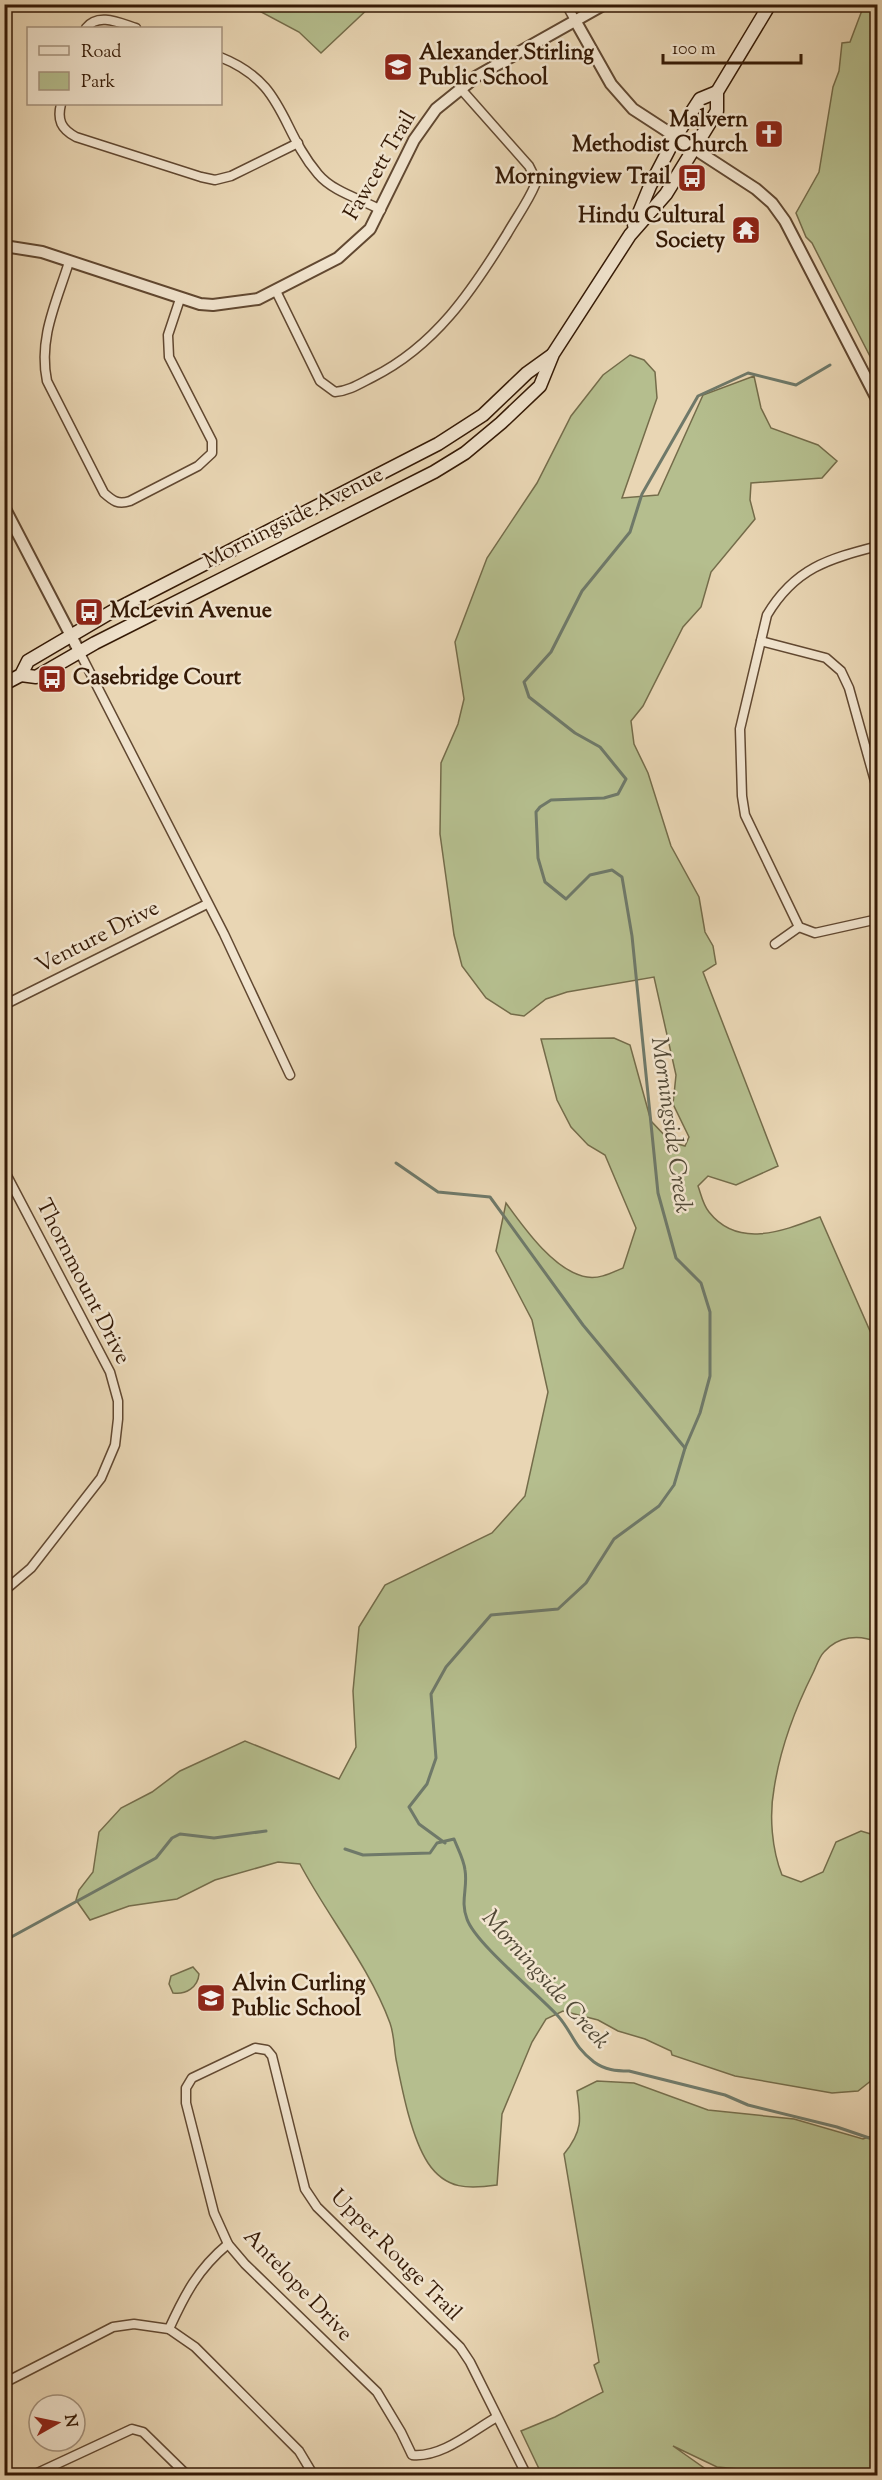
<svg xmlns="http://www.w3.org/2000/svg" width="882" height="2480" font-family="'Sorts Mill Goudy',serif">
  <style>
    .green { fill: #b5be8e; stroke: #746c4a; stroke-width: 1.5 }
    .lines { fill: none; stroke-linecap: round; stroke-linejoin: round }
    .stream { stroke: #6f7969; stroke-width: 3 }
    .minor-casing { stroke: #614831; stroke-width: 11 }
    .tertiary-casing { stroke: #614831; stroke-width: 14 }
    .secondary-casing { stroke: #341905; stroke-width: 15 }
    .minor { stroke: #f1e4ce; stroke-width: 8 }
    .tertiary { stroke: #f1e4ce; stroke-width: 10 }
    .secondary { stroke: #f1e4ce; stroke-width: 12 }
    .labels { text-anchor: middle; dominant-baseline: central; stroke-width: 5; stroke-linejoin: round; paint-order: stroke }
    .poi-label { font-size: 22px; font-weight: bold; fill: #341905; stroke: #f1e4ce; text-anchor: start }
    .street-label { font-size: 22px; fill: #341905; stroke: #f1e4ce }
    .water-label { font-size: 24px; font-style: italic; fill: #524937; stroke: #f1e4ce }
  </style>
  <rect width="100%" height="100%" fill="#e9d6b4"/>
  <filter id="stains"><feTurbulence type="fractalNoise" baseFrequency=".00333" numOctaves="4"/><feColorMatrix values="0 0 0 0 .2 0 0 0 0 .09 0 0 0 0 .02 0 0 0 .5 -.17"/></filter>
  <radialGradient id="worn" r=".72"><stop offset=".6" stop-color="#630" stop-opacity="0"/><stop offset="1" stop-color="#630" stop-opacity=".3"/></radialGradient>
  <g class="green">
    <path d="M248,5H372L321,53L299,32Z"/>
    <path d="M864,5H878L877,370L812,243L806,237L796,213L819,172L833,87L839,71L842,43L850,42Z"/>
    <path d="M630,355L644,360L655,372L657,398L622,498L658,495L703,395L754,376L761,408L771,428L818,445L837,461L822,478L751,483L750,500L755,519L711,572L701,607L683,627L643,706L631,721L634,744L648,773L671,846L699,897L705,932L713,946L716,964L703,972L778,1166L736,1185L708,1176L698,1186C701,1194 703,1205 709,1212C738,1249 783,1231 820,1217L877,1347V1642C859,1634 838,1636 824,1652C819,1657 816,1667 813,1673C795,1709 780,1749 774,1789C769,1816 772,1850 782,1875L801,1882L823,1872L836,1842L861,1831L874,1835L877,1840V2076L858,2091L832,2093L735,2076L672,2055L671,2051L645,2039L618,2031L598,2020L563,2011L546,2019L532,2042L502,2114L497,2185C469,2189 446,2190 428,2163C411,2137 402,2089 396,2059C394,2047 394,2034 390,2023C369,1966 328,1917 300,1864L278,1862L215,1880L177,1899L129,1906L90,1920L76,1900L79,1890L93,1872L99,1832L121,1808L152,1792L180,1771L245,1741L339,1779L356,1747L353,1691L359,1627L385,1585L492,1533L525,1496L548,1392L532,1320L496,1251L506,1203C524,1228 555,1272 587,1277C600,1279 611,1273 623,1268L636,1228L605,1155L588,1145L571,1127L557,1100L541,1039L614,1038L630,1045L651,1121L671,1142L685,1146L689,1137L673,1104L676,1075L654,977L567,992L546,999L524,1016L511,1014L486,998L462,966L454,935L440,834L441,763L458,724L464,699L455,642L487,558L537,483L571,416L603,375Z"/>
    <path d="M193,1967L199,1974C198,1987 186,1995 173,1993L169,1984L171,1976Z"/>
    <path d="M597,2081L634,2083L708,2110L794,2119L863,2139L877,2134V2475L781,2476L761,2471L717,2467L673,2446L707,2470L630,2476L542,2475L521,2431L555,2417L603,2392L594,2365L599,2362L564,2154C583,2131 581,2119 577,2091Z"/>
  </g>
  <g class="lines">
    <g class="stream">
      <path d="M396,1163L438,1192L490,1197L583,1325L685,1448"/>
      <path d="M445,1843L419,1824L409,1807L427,1784L436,1758L431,1694L446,1667L491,1615L558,1609L586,1583L614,1539L659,1506L674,1485L685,1448L700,1413L710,1376V1312L701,1283L676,1258L658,1193L632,936L622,877L612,870L590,875L566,899L545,882L538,858L536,812L540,807L551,800L604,798L618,794L626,779L600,747L575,733L529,697L524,682L551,652L582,591L630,532L642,494L698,396L748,373L796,385L830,365"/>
      <path d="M345,1849L363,1855L430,1853L437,1843L454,1839C458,1849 464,1860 465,1870C468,1888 460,1901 467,1919C475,1943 538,1994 558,2016C573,2033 573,2046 594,2062C605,2070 616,2071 629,2071L725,2095L748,2105L837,2127L878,2141"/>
      <path d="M4,1941L156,1858L172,1838L180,1834L214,1838L266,1831"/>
    </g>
    <g class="minor-casing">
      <g id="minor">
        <path d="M566,4L576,22"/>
        <path d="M86,28C98,12 120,23 136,28"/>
        <path d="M220,57C286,83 279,128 318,174C333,192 361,199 381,210"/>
        <path d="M61,104C57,120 61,129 76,137L201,177L215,180L231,176L298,143"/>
        <path d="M69,262C57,301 38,338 47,381L104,493C113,501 118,505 130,501L198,466L212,453V441L169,357L168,335L180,299"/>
        <path d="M276,291L320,381L335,392C349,391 361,383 373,377C435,346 472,291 507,234C516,218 528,202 535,185V178L529,166L460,88"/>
        <path d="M878,546C828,559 795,568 767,615L740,729L742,796L745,815L799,927L815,933L878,919"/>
        <path d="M761,641L826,658L841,671L849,688L878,792"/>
        <path d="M80,653L224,934L290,1075"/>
        <path d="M775,944L799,927"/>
        <path d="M4,1005L207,904"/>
        <path d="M4,1170L110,1372L118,1401V1419L115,1445L101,1478L31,1568L4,1591"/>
        <path d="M169,2329C185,2294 198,2269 228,2244"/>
        <path d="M4,2383L113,2327L134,2324L169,2329L195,2347L299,2451L314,2476"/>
        <path d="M497,2417C472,2431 442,2458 412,2455L401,2432L377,2392L245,2264L228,2244L214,2213L186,2103V2088L192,2078L255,2048L267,2050L272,2056L305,2189L317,2207L460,2347L470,2362L527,2476"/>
        <path d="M31,2476L132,2429L143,2432L188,2476"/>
      </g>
    </g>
    <g class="tertiary-casing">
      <g id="tertiary">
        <path d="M576,22L611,84L633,109L756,189L772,203L785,221L878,401"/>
        <path d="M4,246L42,252L200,304L213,305L258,299L338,258L370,229L414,140L436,109L477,76L605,4"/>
        <path d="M4,507L80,653"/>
      </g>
    </g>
    <g class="secondary-casing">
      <g id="secondary">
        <path d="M634,225L650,186L676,136L700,99L717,92"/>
        <path d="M21,675L36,677L95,643L434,472L465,453L501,423L540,386L553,354L630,235L666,194L717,111V92L770,4"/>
        <path d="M4,684L21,675L28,661L113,611L438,444L483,415L527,373L552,355"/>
      </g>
    </g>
    <use href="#minor" class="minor"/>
    <use href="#tertiary" class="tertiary"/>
    <use href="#secondary" class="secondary"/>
  </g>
  <defs>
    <g id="school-square" transform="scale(1.5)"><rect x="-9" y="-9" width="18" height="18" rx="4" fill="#8f2418" stroke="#f1e4ce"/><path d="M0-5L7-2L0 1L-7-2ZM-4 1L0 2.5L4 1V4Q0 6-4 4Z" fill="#fff"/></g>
    <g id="church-square" transform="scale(1.5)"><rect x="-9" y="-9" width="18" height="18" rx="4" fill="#8f2418" stroke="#f1e4ce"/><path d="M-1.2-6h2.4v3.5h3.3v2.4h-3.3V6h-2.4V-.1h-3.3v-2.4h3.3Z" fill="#fff"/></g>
    <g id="bus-square" transform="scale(1.5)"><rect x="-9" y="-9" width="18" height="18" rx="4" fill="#8f2418" stroke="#f1e4ce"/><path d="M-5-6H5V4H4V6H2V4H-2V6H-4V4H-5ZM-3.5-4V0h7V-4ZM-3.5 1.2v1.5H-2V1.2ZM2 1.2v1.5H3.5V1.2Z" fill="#fff"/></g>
    <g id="temple-square" transform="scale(1.5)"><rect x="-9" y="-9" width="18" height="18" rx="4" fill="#8f2418" stroke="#f1e4ce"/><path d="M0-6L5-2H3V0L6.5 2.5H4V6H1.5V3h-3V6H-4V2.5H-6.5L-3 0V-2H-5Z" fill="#fff"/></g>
  </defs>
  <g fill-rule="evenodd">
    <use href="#school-square" x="398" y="67"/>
    <use href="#church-square" x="769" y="134"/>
    <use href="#bus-square" x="692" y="178"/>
    <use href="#temple-square" x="746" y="230"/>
    <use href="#bus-square" x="89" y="612"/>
    <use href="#bus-square" x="52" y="679"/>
    <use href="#school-square" x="211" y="1998"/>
  </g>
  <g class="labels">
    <g class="poi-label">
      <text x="419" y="54">Alexander Stirling<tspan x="419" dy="25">Public School</tspan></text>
      <text x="748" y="121" text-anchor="end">Malvern<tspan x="748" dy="25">Methodist Church</tspan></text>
      <text x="671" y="178" text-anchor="end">Morningview Trail</text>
      <text x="725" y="217" text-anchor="end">Hindu Cultural<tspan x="725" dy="25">Society</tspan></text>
      <text x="110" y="612">McLevin Avenue</text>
      <text x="73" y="679">Casebridge Court</text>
      <text x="232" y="1985">Alvin Curling<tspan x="232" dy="25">Public School</tspan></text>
    </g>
    <g class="street-label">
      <text transform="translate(381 166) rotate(-60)">Fawcett Trail</text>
      <text transform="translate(294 519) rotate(-27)">Morningside Avenue</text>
      <text transform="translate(98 938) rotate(-27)">Venture Drive</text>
      <text transform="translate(82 1282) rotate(63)">Thornmount Drive</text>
      <text transform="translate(395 2256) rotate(45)">Upper Rouge Trail</text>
      <text transform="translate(297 2286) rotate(46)">Antelope Drive</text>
    </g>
    <g class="water-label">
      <text transform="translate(670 1125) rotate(82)">Morningside Creek</text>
      <text transform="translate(545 1980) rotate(48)">Morningside Creek</text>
    </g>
  </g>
  <rect width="882" height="2480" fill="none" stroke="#e9d6b4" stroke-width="24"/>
  <rect x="6" y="6" width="870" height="2468" fill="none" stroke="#341905" stroke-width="3"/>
  <rect x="12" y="12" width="858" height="2456" fill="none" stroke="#341905" stroke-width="1.5"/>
  <rect x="27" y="27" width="195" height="78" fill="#f1e4ce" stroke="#a5937e" stroke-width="1.5"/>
  <rect x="39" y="46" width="30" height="9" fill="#f1e4ce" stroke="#a5937e" stroke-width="1.5"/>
  <text x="81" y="57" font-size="18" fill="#341905">Road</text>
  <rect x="39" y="72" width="30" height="18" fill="#b5be8e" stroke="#a5937e" stroke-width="1.5"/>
  <text x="81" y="87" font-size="18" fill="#341905">Park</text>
  <g transform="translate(57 2423) rotate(81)"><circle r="28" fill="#f1e4ce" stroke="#a5937e" stroke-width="1.5"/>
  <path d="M0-4.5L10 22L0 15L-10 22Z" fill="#8f2418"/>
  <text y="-9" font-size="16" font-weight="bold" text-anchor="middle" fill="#341905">N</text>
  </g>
  <path d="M663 54v9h138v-9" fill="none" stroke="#341905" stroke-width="3"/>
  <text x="672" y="54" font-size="18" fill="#341905" stroke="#f1e4ce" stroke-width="4.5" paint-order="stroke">100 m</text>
  <rect width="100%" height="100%" filter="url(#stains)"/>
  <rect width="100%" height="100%" fill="url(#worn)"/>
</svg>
